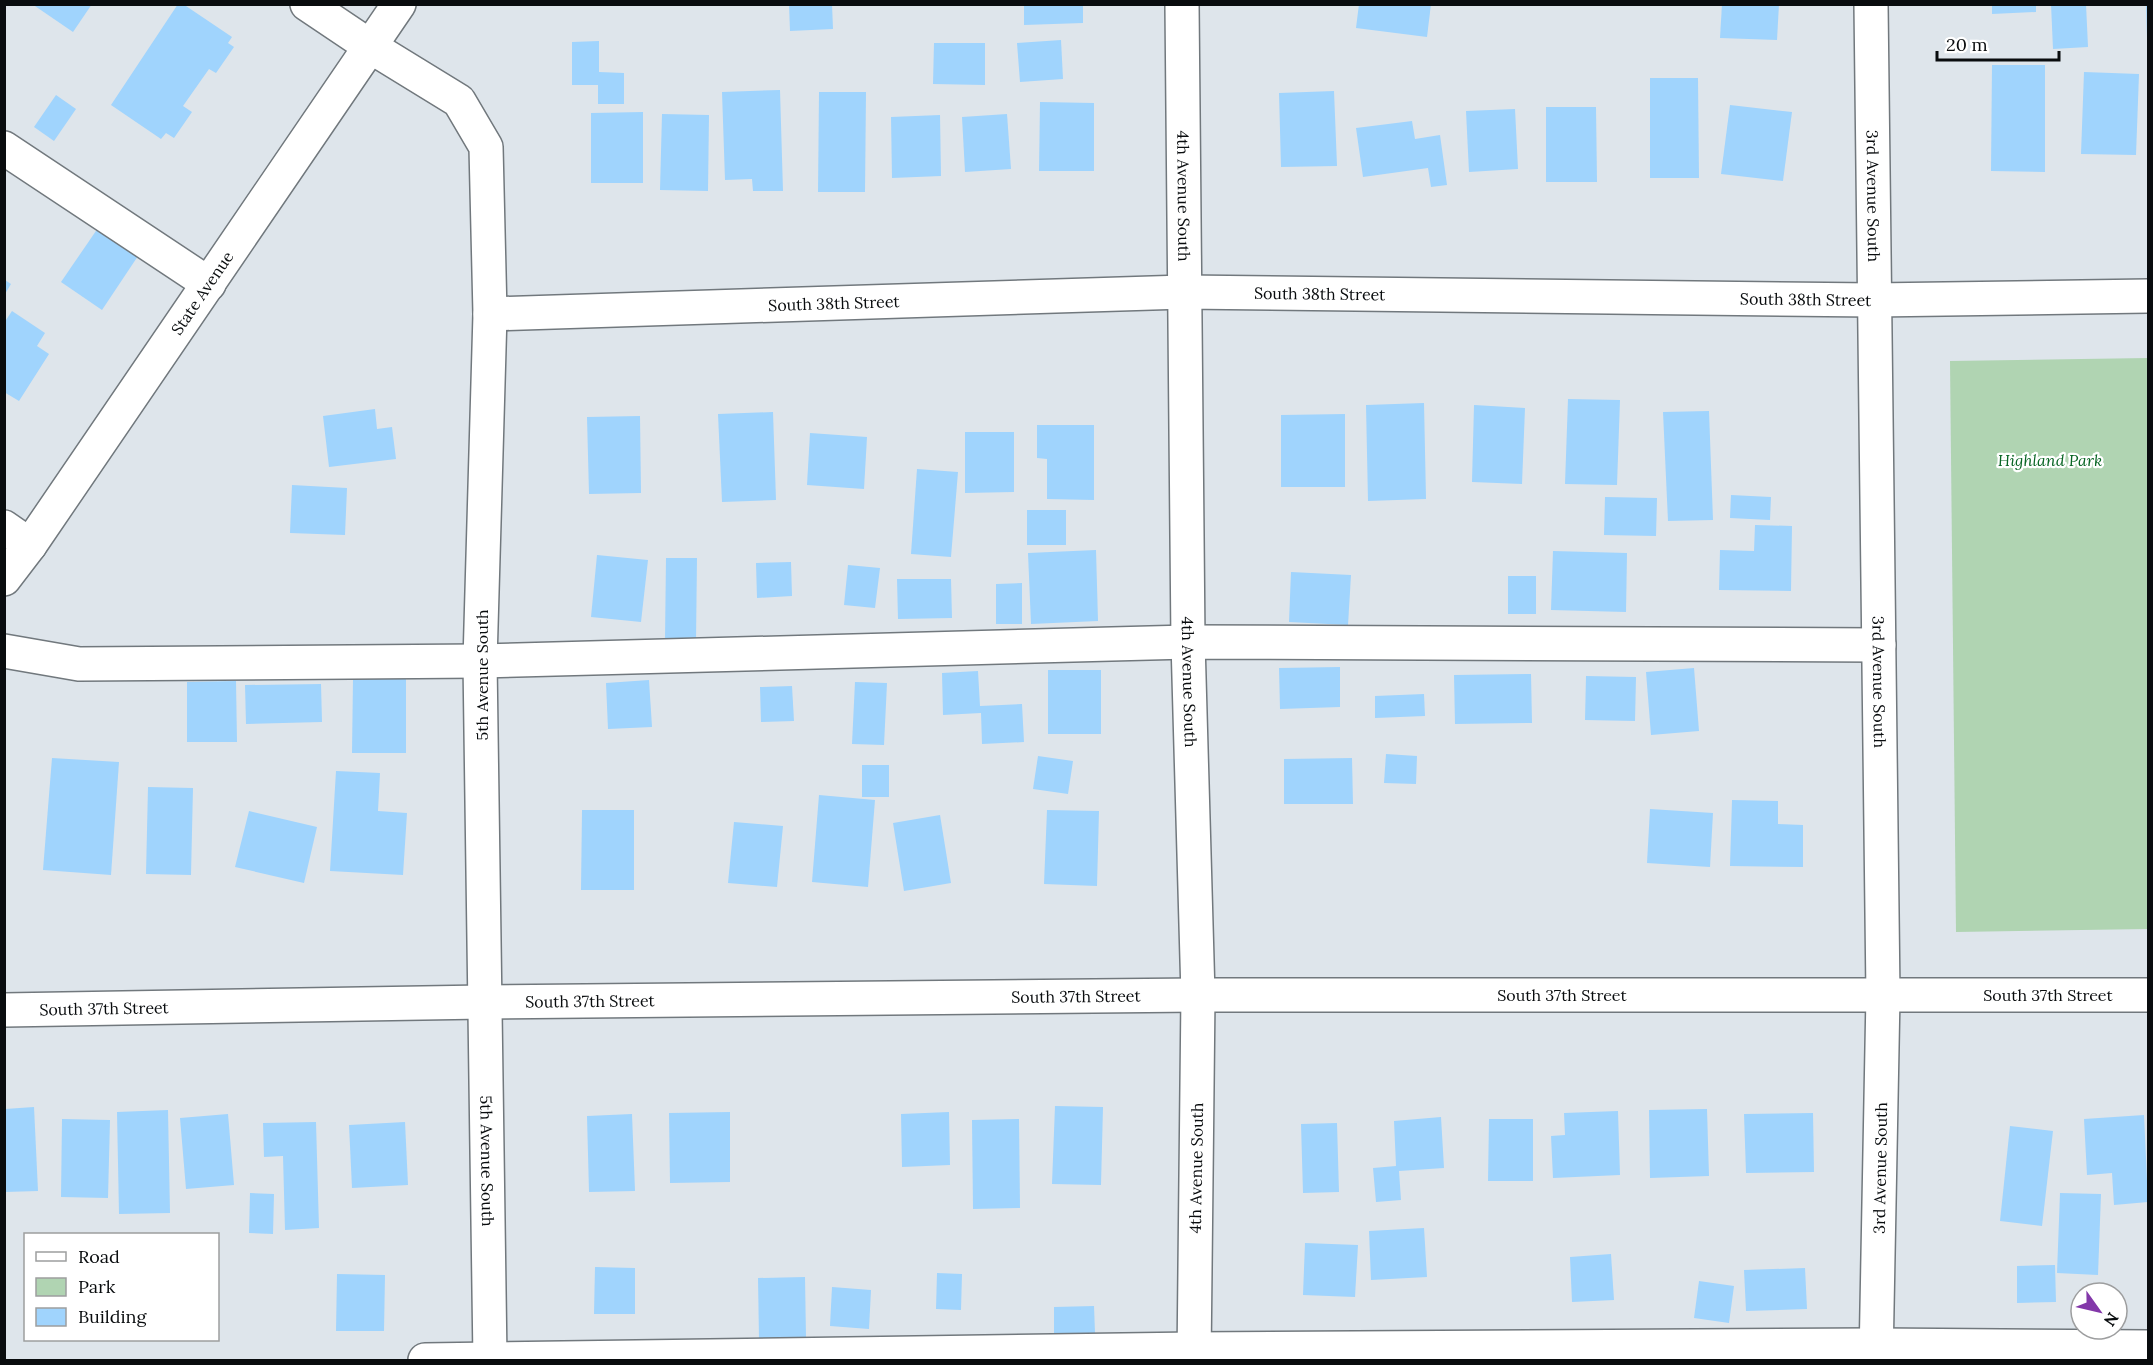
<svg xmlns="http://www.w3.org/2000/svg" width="2153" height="1365" font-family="Lora,serif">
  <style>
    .green { fill: #b0d4b2 }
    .building { fill: #a0d4fd }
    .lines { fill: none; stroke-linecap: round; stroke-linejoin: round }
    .minor-casing { stroke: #71787d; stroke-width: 36 }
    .major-casing { stroke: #71787d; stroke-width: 36 }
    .minor { stroke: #fff; stroke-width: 33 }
    .major { stroke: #fff; stroke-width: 33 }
    .labels { text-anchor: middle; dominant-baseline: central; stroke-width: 4.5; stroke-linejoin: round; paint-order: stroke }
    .street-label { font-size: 16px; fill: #090c0e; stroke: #fff }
    .park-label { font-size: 16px; font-style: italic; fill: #066422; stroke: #fff }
  </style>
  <rect width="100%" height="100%" fill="#dee5eb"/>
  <path class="green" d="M2148,358V929L1956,932L1950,361Z"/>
  <g class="building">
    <path d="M32,4H92L73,32Z"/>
    <path d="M178,4H183L232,37L228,43L234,47L216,73L209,69L183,106L192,112L174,138L166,133L161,139L111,105Z"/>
    <path d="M789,4H832L833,29L790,31Z"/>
    <path d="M1024,4H1083V23L1024,25Z"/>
    <path d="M1359,4H1431L1427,37L1356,28Z"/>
    <path d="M1722,4H1779L1777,40L1720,38Z"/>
    <path d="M1992,4H2036V12L1992,14Z"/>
    <path d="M2051,4H2086L2088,47L2053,49Z"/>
    <path d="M2146,4H2148V38H2147Z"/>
    <path d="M1061,40L1063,79L1020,82L1017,43Z"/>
    <path d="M599,41V72L624,73V104H598V85H572V42Z"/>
    <path d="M934,43H985V85L933,84Z"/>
    <path d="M1992,65H2045V172L1991,171Z"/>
    <path d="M2084,72L2139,74L2136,155L2081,154Z"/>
    <path d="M1650,78H1698L1699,178H1650Z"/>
    <path d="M780,90L783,191H753L752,179L725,180L722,92Z"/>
    <path d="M1334,91L1337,166L1281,167L1279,93Z"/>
    <path d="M819,92H866L865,192H818Z"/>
    <path d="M56,95L76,109L54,141L34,127Z"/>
    <path d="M1040,102L1094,103V171H1039Z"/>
    <path d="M1730,105L1792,112L1783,181L1721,174Z"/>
    <path d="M1546,107H1596L1597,182H1546Z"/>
    <path d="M1515,109L1518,169L1469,172L1466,111Z"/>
    <path d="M643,112V183H591V113Z"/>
    <path d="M662,114L709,115L708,191L660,190Z"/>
    <path d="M1007,114L1011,169L965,172L962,117Z"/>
    <path d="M940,115L941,176L892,178L891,117Z"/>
    <path d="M1412,121L1415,139L1440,135L1447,185L1431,187L1428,168L1363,177L1356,128Z"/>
    <path d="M98,228L138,256L102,310L61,282Z"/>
    <path d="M5,280L11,284L5,294Z"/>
    <path d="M12,311L45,333L37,346L49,354L19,401L4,392V323Z"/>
    <path d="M1568,399L1620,400L1617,485L1565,484Z"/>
    <path d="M1424,403L1426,499L1368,501L1366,405Z"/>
    <path d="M1474,405L1525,408L1522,484L1472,482Z"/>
    <path d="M375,409L377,429L392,427L396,459L329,467L323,416Z"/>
    <path d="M1709,411L1713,520L1668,521L1663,412Z"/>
    <path d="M773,412L776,500L722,502L718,414Z"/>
    <path d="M1345,414V487H1281V415Z"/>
    <path d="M640,416L641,493L589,494L587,417Z"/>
    <path d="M1037,425H1094V500L1047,499V459L1037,458Z"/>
    <path d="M965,432H1014V492L965,493Z"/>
    <path d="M810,433L867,437L864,489L807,485Z"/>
    <path d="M917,469L958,472L951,557L911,554Z"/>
    <path d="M292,485L347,488L345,535L290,533Z"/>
    <path d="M1731,495L1771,497L1770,520L1730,518Z"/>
    <path d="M1605,497L1657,498L1656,536L1604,535Z"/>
    <rect x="1027" y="510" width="39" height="35"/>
    <path d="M1755,525L1792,526L1791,591L1719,590L1720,550L1754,551Z"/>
    <path d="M1096,550L1098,621L1031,624L1028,553Z"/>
    <path d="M1553,551L1627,553L1626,612L1551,610Z"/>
    <path d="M597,555L648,560L641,622L591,617Z"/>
    <path d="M666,558H697L696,641L665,640Z"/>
    <path d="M791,562L792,596L757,598L756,563Z"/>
    <path d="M848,565L880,568L875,608L844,605Z"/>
    <path d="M1291,572L1351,575L1348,625L1289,622Z"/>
    <rect x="1508" y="576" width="28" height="38"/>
    <path d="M897,579H951L952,618L898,619Z"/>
    <path d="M1022,583V624H996V584Z"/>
    <path d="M1340,667V707L1280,709L1279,668Z"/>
    <path d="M1694,668L1699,731L1651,735L1646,672Z"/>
    <rect x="1048" y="670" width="53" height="64"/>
    <path d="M978,671L980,706L1022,704L1024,742L982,744L981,713L943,715L942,673Z"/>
    <path d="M1531,674L1532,723L1455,724L1454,675Z"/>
    <path d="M1586,676L1636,677L1635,721L1585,720Z"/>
    <path d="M353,679H406V753H352Z"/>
    <path d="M649,680L652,727L608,729L606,683Z"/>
    <path d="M236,681L237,742H187V682Z"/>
    <path d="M855,682L887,683L884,745L852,744Z"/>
    <path d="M321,684L322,722L246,724L245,685Z"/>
    <path d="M792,686L794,721L761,722L760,687Z"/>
    <path d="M1424,694L1425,716L1375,718V696Z"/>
    <path d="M1386,754L1417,756L1416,784L1384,783Z"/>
    <path d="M1038,756L1073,761L1068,794L1033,789Z"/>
    <path d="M52,758L119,762L111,875L43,870Z"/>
    <path d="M1352,758L1353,804H1284V759Z"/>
    <rect x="862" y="765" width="27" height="32"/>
    <path d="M336,771L380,773L378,811L407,813L403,875L330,871Z"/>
    <path d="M148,787L193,788L191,875L146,874Z"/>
    <path d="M819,795L875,800L868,887L812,882Z"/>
    <path d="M1732,800L1778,801V824L1803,825V867L1730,866Z"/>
    <path d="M1650,809L1713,813L1710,867L1647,863Z"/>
    <path d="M582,810H634V890H581Z"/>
    <path d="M1047,810L1099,811L1097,886L1044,884Z"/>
    <path d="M249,811L317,827L304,883L235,867Z"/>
    <path d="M940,815L951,883L904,891L893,823Z"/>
    <path d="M734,822L783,826L777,887L728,883Z"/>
    <path d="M1055,1106L1103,1107L1101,1185L1052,1184Z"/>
    <path d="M34,1107L38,1191L5,1192V1109Z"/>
    <path d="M1707,1109L1709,1176L1650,1178L1649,1110Z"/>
    <path d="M168,1110L170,1213L119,1214L117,1112Z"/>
    <path d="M1618,1111L1620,1175L1553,1178L1551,1136L1565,1135L1564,1113Z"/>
    <path d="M730,1112V1182L670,1183L669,1113Z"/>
    <path d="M949,1112L950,1165L902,1167L901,1114Z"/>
    <path d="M1813,1113L1814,1172L1746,1173L1744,1114Z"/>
    <path d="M228,1114L234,1185L186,1189L180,1118Z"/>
    <path d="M632,1114L635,1191L589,1192L587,1116Z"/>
    <path d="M2144,1115L2148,1202L2114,1205L2112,1173L2087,1175L2084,1119Z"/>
    <path d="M1441,1117L1444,1168L1399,1171L1401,1200L1376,1202L1373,1168L1396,1166L1394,1121Z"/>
    <path d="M62,1119L110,1120L108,1198L61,1197Z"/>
    <path d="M1019,1119L1020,1208L973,1209L972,1120Z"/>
    <path d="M1489,1119H1533V1181H1488Z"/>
    <path d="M316,1122L319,1228L285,1230L283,1156L264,1157L263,1123Z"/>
    <path d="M405,1122L408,1185L352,1188L349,1125Z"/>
    <path d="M1337,1123L1339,1192L1303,1193L1301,1124Z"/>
    <path d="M2010,1126L2053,1131L2042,1226L2000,1221Z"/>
    <path d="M250,1193L274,1194L273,1234L249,1233Z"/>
    <path d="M2060,1193L2101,1194L2098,1275L2057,1273Z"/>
    <path d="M1424,1228L1427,1277L1371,1280L1369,1231Z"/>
    <path d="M1305,1243L1358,1245L1355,1297L1303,1295Z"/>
    <path d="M1611,1254L1614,1300L1572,1302L1570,1257Z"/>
    <path d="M2055,1265L2056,1302L2017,1303V1266Z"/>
    <path d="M595,1267L635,1268V1314H594Z"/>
    <path d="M1805,1268L1807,1309L1746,1311L1744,1270Z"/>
    <path d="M937,1273L962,1274L961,1310L936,1309Z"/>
    <path d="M337,1274L385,1275L384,1331H336Z"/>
    <path d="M805,1277L806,1338L759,1339L758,1278Z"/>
    <path d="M1699,1281L1734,1286L1729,1323L1694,1318Z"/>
    <path d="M832,1287L871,1290L869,1329L830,1326Z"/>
    <path d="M1094,1306L1095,1333L1054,1334V1307Z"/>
  </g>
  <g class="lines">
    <g class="minor-casing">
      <g id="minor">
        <path id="s1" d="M307,4L371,47L459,101L486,147L490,314L480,661L490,1360"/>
        <path id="s2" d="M1182,4L1188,642L1198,995L1194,1360"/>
        <path id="s3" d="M1871,4L1883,995L1876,1360"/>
        <path d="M4,148L209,284"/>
        <path id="s4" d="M490,314L1184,292L1874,300L2148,296"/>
        <path d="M4,527L30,545"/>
        <path d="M4,651L79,664L480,661L1188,642L1879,645"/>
        <path id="s5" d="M4,1010L484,1002L1198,995H2148"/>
        <path d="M425,1360L1194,1349L1876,1345L2148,1347"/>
      </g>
    </g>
    <g class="major-casing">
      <g id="major">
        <path id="s6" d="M4,579L30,545L399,4"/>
      </g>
    </g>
    <use href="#minor" class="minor"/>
    <use href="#major" class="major"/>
  </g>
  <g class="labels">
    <g class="street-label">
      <text stroke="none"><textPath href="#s2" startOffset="192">4th Avenue South</textPath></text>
      <text stroke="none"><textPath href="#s3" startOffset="192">3rd Avenue South</textPath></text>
      <text stroke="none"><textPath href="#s6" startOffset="348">State Avenue</textPath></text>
      <text stroke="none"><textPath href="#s4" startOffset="830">South 38th Street</textPath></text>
      <text stroke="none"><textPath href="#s4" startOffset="1316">South 38th Street</textPath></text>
      <text stroke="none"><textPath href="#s4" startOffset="344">South 38th Street</textPath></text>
      <text transform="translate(482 675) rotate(-90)">5th Avenue South</text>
      <text stroke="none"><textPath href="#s2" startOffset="678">4th Avenue South</textPath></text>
      <text stroke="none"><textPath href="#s3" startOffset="678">3rd Avenue South</textPath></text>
      <text stroke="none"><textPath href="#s5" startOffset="1558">South 37th Street</textPath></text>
      <text stroke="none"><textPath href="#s5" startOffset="2044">South 37th Street</textPath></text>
      <text stroke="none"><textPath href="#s5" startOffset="1072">South 37th Street</textPath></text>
      <text stroke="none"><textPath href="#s5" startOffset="586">South 37th Street</textPath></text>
      <text stroke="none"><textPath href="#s5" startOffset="100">South 37th Street</textPath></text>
      <text stroke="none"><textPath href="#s1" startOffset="1248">5th Avenue South</textPath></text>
      <text transform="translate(1196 1168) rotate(-89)">4th Avenue South</text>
      <text transform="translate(1880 1168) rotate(-89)">3rd Avenue South</text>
    </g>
    <g class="park-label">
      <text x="2050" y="460">Highland Park</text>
    </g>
  </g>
  <rect width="2153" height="1365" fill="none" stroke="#090c0e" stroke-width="12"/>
  <rect x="24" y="1233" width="195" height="108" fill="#ffffff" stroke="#9d9e9f" stroke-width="1.5"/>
  <rect x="36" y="1252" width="30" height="9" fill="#ffffff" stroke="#9d9e9f" stroke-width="1.5"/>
  <text x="78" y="1263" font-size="18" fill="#090c0e">Road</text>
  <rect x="36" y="1278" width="30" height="18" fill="#b0d4b2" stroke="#9d9e9f" stroke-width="1.5"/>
  <text x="78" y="1293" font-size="18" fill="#090c0e">Park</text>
  <rect x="36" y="1308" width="30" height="18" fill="#a0d4fd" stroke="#9d9e9f" stroke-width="1.5"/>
  <text x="78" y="1323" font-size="18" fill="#090c0e">Building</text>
  <g transform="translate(2099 1311) rotate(124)"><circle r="28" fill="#ffffff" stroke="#9d9e9f" stroke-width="1.5"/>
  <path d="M0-4.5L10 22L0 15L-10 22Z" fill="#8338a9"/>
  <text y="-9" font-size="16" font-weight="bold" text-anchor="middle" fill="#090c0e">N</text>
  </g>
  <path d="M1937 51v9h122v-9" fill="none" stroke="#090c0e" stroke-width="3"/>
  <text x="1946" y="51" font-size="18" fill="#090c0e" stroke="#ffffff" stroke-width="4.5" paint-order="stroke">20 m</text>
</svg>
